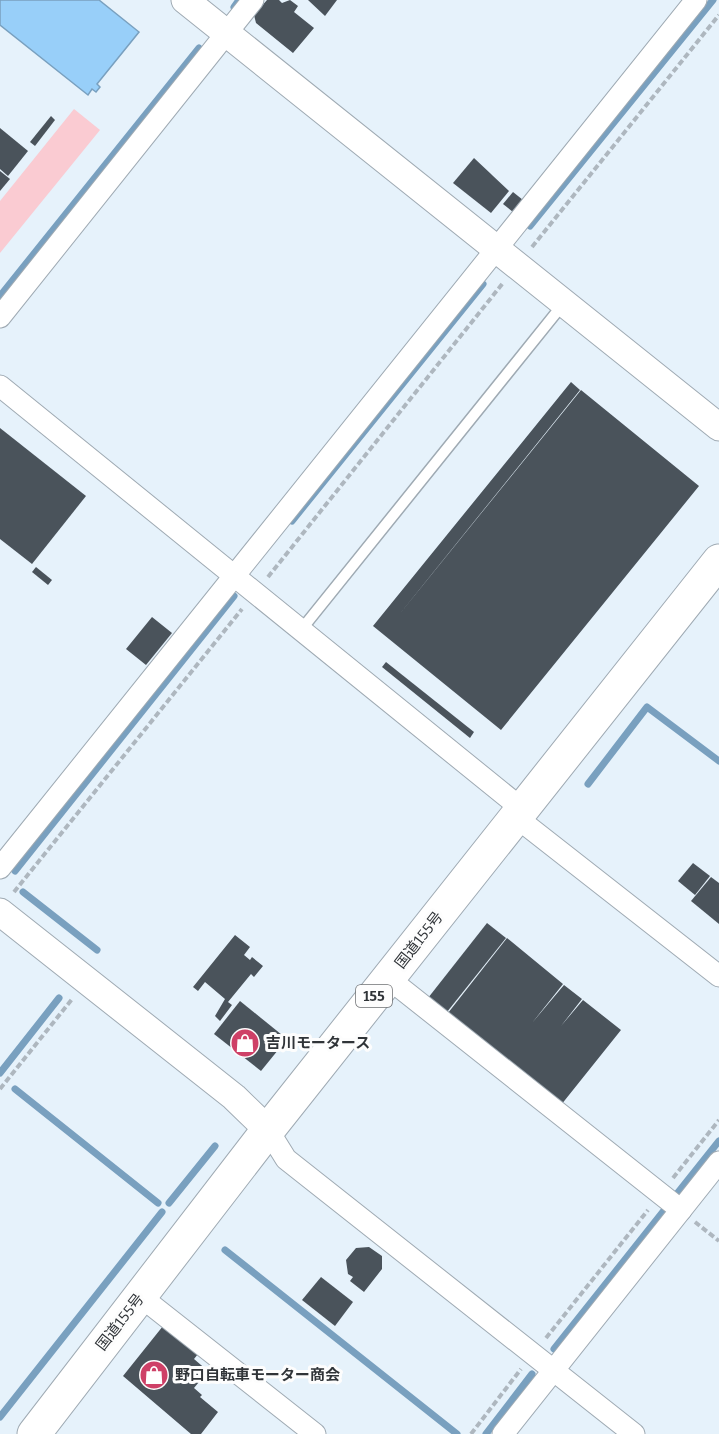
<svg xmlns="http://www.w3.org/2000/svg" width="719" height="1434" font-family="Bitter,'Noto Sans JP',serif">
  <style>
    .green { fill: #facbd2 }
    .water { fill: #98cff9; stroke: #79a0bf; stroke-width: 1.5 }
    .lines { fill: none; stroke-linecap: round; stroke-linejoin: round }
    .stream { stroke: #79a0bf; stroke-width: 7 }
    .building { fill: #4a535b }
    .service-casing { stroke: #9faab3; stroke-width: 13 }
    .minor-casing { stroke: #9faab3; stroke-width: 23 }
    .tertiary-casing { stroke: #9faab3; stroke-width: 29 }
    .trunk-casing { stroke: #9faab3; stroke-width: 35 }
    .path { stroke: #aeb7bf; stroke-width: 4; stroke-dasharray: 6 3; stroke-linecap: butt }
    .service { stroke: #fff; stroke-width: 10 }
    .minor { stroke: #fff; stroke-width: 21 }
    .tertiary { stroke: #fff; stroke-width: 27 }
    .trunk { stroke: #fff; stroke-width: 33 }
    .labels { text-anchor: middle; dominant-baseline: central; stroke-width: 6; stroke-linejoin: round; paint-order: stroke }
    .shield { fill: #fdfdfd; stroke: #6e7073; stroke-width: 1.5 }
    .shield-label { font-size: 14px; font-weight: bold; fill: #303438 }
    .street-label { font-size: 15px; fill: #303438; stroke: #fdfdfd }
    .poi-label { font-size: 15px; font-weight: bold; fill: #303438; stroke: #fdfdfd; text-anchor: start }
  </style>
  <rect width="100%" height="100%" fill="#e6f2fb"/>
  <path class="green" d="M74,109L100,130L0,253V201Z"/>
  <path class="water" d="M0,0H99L139,32L97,84L100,87L96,92L92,89L88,95L0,25Z"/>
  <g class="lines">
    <g class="stream">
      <path d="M234,7L239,0"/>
      <path d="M530,226L713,0"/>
      <path d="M0,296L199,48"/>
      <path d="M292,521L483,284"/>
      <path d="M588,784L647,707L719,761"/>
      <path d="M15,871L234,596"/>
      <path d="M23,892L97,950"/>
      <path d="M0,1073L59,998"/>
      <path d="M15,1089L158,1203"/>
      <path d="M676,1195L719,1141"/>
      <path d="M169,1203L215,1146"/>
      <path d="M225,1250L457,1434"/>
      <path d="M554,1349L666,1208"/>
      <path d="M0,1417L162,1212"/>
      <path d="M486,1434L532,1374"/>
    </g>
  </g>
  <g class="building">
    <path d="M267,0H279L282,3L290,0L298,6L294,12L314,28L293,53L256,23L254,15Z"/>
    <path d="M308,0H337L325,16Z"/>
    <path d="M51,116L55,120L35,146L30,142Z"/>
    <path d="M0,128L28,151L8,176L0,169Z"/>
    <path d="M474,158L509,191L491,213L453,183Z"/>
    <path d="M0,171L10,179L0,191Z"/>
    <path d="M513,192L523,200L513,212L503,204Z"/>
    <path d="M571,382L580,390L398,616L581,390L699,486L501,730L373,626Z"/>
    <path d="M0,428L86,496L32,564L0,539Z"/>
    <path d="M36,567L52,580L48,585L32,572Z"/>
    <path d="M152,617L172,633L146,665L126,649Z"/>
    <path d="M386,662L474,732L470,738L382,667Z"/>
    <path d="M693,863L710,876L695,895L678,881Z"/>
    <path d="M711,877L719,883V924L691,901Z"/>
    <path d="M487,923L506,938L447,1012L428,998Z"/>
    <path d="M235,935L250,947L244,955L250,960L252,957L263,966L254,977L251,974L228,1002L232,1005L220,1021L215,1016L225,999L205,982L198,991L193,987Z"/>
    <path d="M507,938L563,984L532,1023L564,985L582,999L561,1026L583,1000L621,1030L561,1105L448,1013Z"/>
    <path d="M240,1001L287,1039L261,1071L214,1034Z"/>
    <path d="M369,1247L382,1256V1269L364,1292L350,1281L353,1277L348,1274L346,1260L356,1248Z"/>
    <path d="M321,1277L353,1302L335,1326L302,1300Z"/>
    <path d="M163,1326L198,1354L194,1359L208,1371L194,1388L202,1395L200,1397L218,1412L201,1434H191L123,1376Z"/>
  </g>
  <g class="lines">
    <g class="service-casing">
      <path id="service" d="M301,630L564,303"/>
    </g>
    <g class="minor-casing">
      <g id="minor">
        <path d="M0,317L253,0"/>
        <path d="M0,386L522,809"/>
        <path d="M516,817L719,976"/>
        <path d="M0,868L696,0"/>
        <path d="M388,978L681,1210"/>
        <path d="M268,1130L286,1159L634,1434"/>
        <path d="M140,1296L315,1434"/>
        <path d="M503,1434L719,1162"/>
      </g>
    </g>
    <g class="tertiary-casing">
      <g id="tertiary">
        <path d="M185,0L719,427"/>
        <path d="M0,912L234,1097L268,1130"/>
      </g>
    </g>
    <g class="trunk-casing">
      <path id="trunk" d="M34,1434L268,1130L719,561"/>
    </g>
    <g class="path">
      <path d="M532,247L719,15"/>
      <path d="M268,577L503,283"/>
      <path d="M14,892L242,609"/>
      <path d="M0,1089L73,998"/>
      <path d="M673,1178L719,1120"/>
      <path d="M695,1222L719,1241"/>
      <path d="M546,1338L648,1210"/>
      <path d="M471,1434L521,1369"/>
    </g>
    <use href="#service" class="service"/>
    <use href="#minor" class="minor"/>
    <use href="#tertiary" class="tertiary"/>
    <use href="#trunk" class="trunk"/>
  </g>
  <defs>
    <g id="shop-disc" transform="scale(1.5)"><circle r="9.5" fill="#ce4067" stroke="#fdfdfd"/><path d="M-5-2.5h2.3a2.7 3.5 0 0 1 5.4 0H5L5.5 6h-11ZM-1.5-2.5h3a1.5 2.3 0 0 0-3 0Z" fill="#fff"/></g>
  </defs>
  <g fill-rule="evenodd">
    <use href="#shop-disc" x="245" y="1043"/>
    <use href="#shop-disc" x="154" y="1375"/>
  </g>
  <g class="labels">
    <rect class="shield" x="356" y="985" width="36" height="22" rx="4.5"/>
    <g class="shield-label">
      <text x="374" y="996">155</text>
    </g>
    <g class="street-label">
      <text transform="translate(419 940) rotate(-52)">国道155号</text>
      <text transform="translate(120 1322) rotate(-52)">国道155号</text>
    </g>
    <g class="poi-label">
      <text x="266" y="1043">吉川モータース</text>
      <text x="175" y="1375">野口自転車モーター商会</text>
    </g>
  </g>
</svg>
